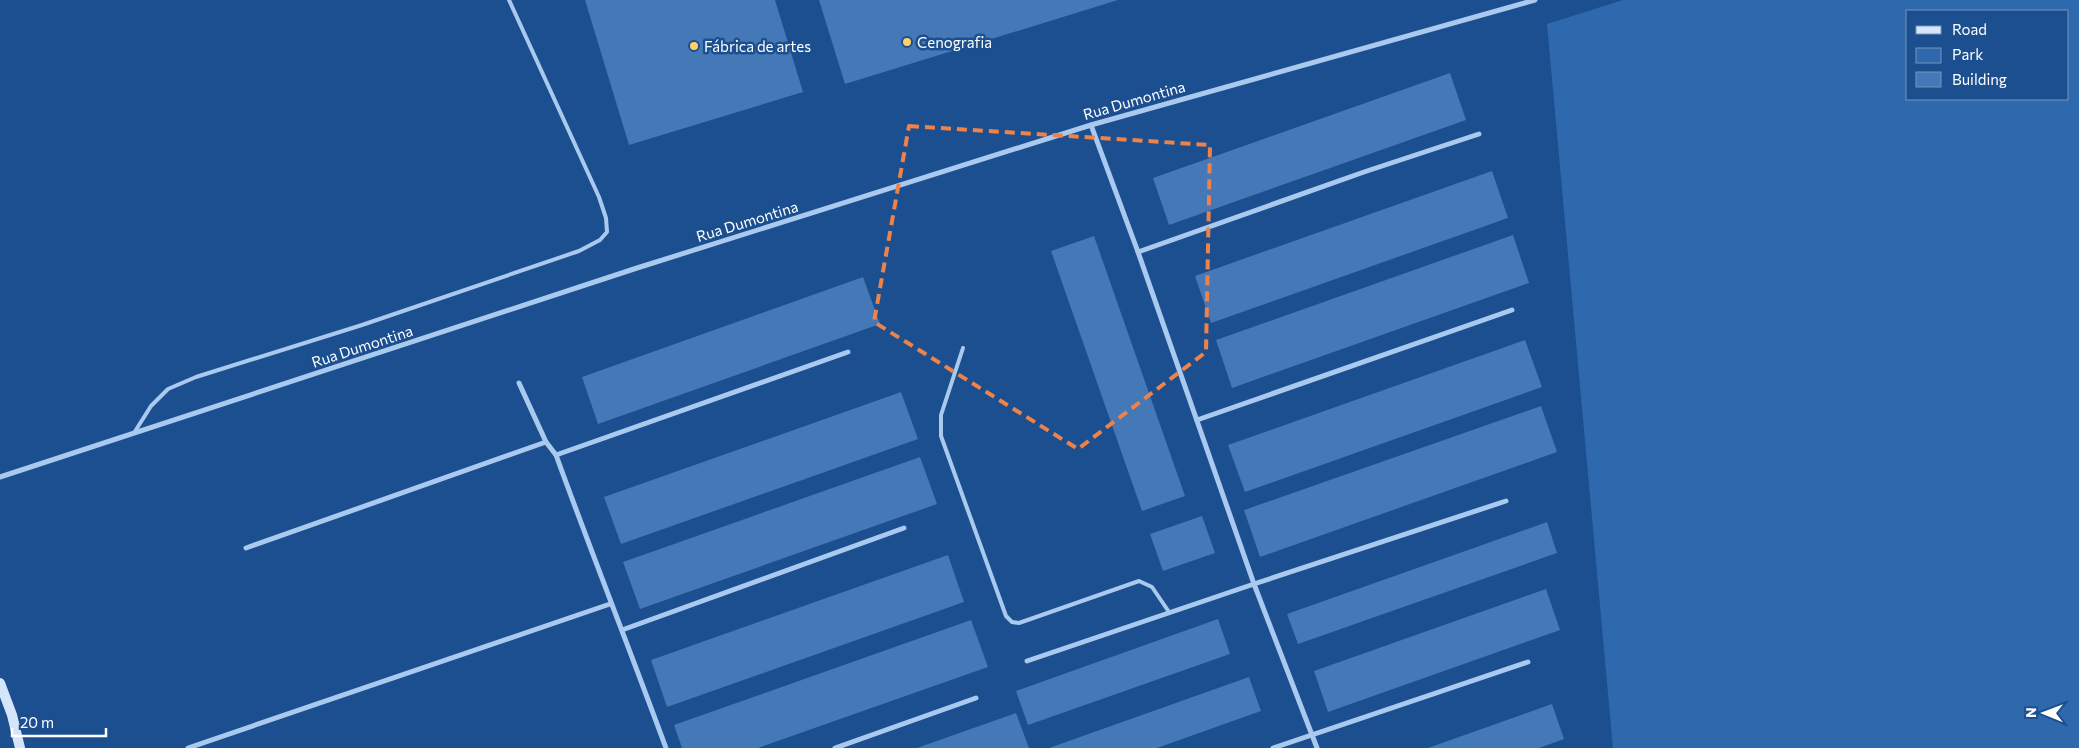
<svg xmlns="http://www.w3.org/2000/svg" width="2079" height="748" font-family="Commissioner,sans-serif">
  <style>
    .green { fill: #2e69ad; fill-rule: evenodd }
    .building { fill: #4478b7 }
    .lines { fill: none; stroke-linecap: round; stroke-linejoin: round }
    .service { stroke: #a9c9ee; stroke-width: 4 }
    .minor { stroke: #a9c9ee; stroke-width: 5 }
    .secondary { stroke: #d6e6fa; stroke-width: 10 }
    .marked { fill: none; stroke: #ee8249; stroke-width: 4; stroke-dasharray: 10 6; stroke-linejoin: round }
    .poi-dot { fill: #ffd166; stroke: #1b4f8f; stroke-width: 2 }
    .labels { text-anchor: middle; dominant-baseline: central; stroke-width: 5; stroke-linejoin: round; paint-order: stroke }
    .poi-label { font-size: 15px; fill: #fff; stroke: #1b4f8f; text-anchor: start }
    .street-label { font-size: 15px; fill: #fff; stroke: #1b4f8f }
  </style>
  <rect width="100%" height="100%" fill="#1b4f8f"/>
  <path class="green" d="M1623,0H2079V748H1613L1547,24ZM2068,11V99H1908V11Z"/>
  <g class="building">
    <path d="M585,0H775L803,92L629,145Z"/>
    <path d="M819,0H1118L845,84Z"/>
    <path d="M1450,73L1466,120L1169,225L1153,178Z"/>
    <path d="M1492,171L1508,218L1211,323L1195,276Z"/>
    <path d="M1513,235L1529,283L1232,388L1216,340Z"/>
    <path d="M1094,236L1185,496L1142,511L1051,251Z"/>
    <path d="M863,277L880,324L598,424L582,377Z"/>
    <path d="M1525,340L1542,387L1245,492L1228,445Z"/>
    <path d="M901,392L918,439L621,544L604,497Z"/>
    <path d="M1541,406L1557,452L1260,557L1244,510Z"/>
    <path d="M920,457L937,504L640,609L623,562Z"/>
    <path d="M1202,516L1215,553L1163,571L1150,534Z"/>
    <path d="M1547,522L1557,553L1298,644L1287,614Z"/>
    <path d="M948,555L964,602L667,707L651,660Z"/>
    <path d="M1546,589L1560,630L1328,712L1314,671Z"/>
    <path d="M1218,619L1230,654L1028,725L1016,691Z"/>
    <path d="M971,620L988,667L758,748H682L674,725Z"/>
    <path d="M1249,677L1261,711L1157,748H1049Z"/>
    <path d="M1552,704L1564,739L1539,748H1428Z"/>
    <path d="M1016,713L1029,748H917Z"/>
  </g>
  <g class="lines">
    <g class="service">
      <path d="M963,348L941,415V436L1006,616L1012,622L1019,623L1139,581L1152,587L1169,612"/>
      <path d="M134,433L151,406L168,389L196,377L362,325L579,251L600,240L607,232L606,218L599,197L509,0"/>
    </g>
    <g class="minor">
      <path d="M1091,125L1138,252L1254,584L1317,748"/>
      <path d="M1138,252L1364,172L1479,134"/>
      <path d="M519,383L546,442L556,455C592,554 630,650 666,748"/>
      <path d="M1197,420L1512,310"/>
      <path d="M556,455L848,352"/>
      <path d="M0,477L637,268L1091,125L1535,0"/>
      <path d="M246,548L546,442"/>
      <path d="M622,630L904,528"/>
      <path d="M1027,661L1254,584L1506,501"/>
      <path d="M188,748L610,604"/>
      <path d="M835,748L976,698"/>
      <path d="M1273,748L1528,662"/>
    </g>
    <path class="secondary" d="M0,683L12,715L20,748"/>
  </g>
  <path class="marked" d="M909,126L1210,145L1206,352L1078,449L874,322Z"/>
  <g class="poi-dot">
    <circle cx="907" cy="42" r="5"/>
    <circle cx="694" cy="46" r="5"/>
  </g>
  <g class="labels">
    <g class="poi-label">
      <text x="917" y="42">Cenografia</text>
      <text x="704" y="46">Fábrica de artes</text>
    </g>
    <g class="street-label">
      <text transform="translate(1134 100) rotate(-16)">Rua Dumontina</text>
      <text transform="translate(747 221) rotate(-17)">Rua Dumontina</text>
      <text transform="translate(362 346) rotate(-18)">Rua Dumontina</text>
    </g>
  </g>
  <rect x="1906" y="10" width="162" height="90" fill="#1b4f8f" stroke="#7695bc"/>
  <rect x="1916" y="26" width="25" height="8" fill="#d6e6fa" stroke="#7695bc"/>
  <text x="1952" y="35" font-size="15" fill="#ffffff">Road</text>
  <rect x="1916" y="48" width="25" height="15" fill="#2e69ad" stroke="#7695bc"/>
  <text x="1952" y="60" font-size="15" fill="#ffffff">Park</text>
  <rect x="1916" y="72" width="25" height="15" fill="#4478b7" stroke="#7695bc"/>
  <text x="1952" y="85" font-size="15" fill="#ffffff">Building</text>
  <g transform="translate(2044 713) rotate(271)" stroke="#1b4f8f" stroke-width="4" paint-order="stroke">
  <path d="M0-4L9 19L0 12L-9 19Z" fill="#ffffff"/>
  <text y="-8" font-size="14" font-weight="bold" text-anchor="middle" fill="#ffffff">N</text>
  </g>
  <path d="M12 728v8h94v-8" fill="none" stroke="#ffffff" stroke-width="2.5"/>
  <text x="20" y="728" font-size="15" fill="#ffffff" stroke="#1b4f8f" stroke-width="4" paint-order="stroke">20 m</text>
</svg>
